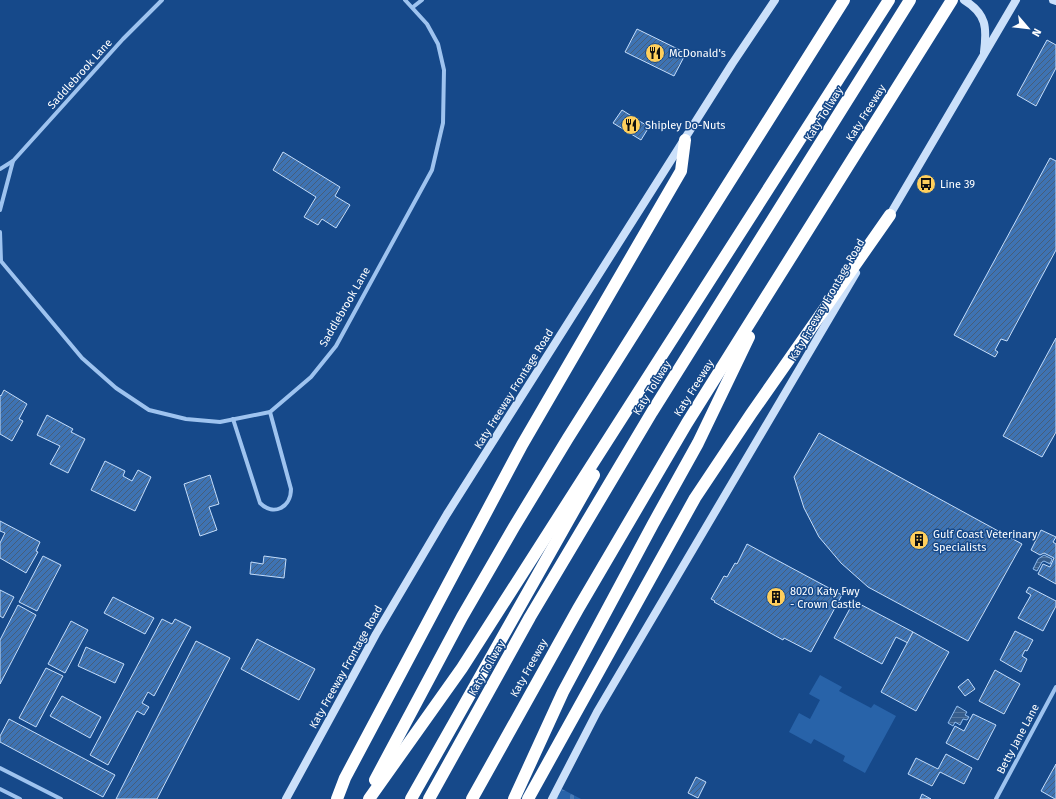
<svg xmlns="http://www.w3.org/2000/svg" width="1056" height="799" font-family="'Fira Sans',sans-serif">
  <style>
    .grass { fill: #2863a9 }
    .cemetery { fill: url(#cemetery-stones) }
    .water { fill: url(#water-rules); stroke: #90bef2 }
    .building { fill: url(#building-hatch); stroke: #c4ddfb }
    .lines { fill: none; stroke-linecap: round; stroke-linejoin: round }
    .street { stroke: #9ec3ef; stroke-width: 4 }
    .secondary { stroke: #cbe0fa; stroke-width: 8 }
    .highway { stroke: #fff; stroke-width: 12 }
    .labels { text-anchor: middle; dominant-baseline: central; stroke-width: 3; stroke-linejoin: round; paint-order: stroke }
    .poi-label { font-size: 11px; fill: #fff; stroke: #16498a; text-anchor: start }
    .street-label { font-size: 11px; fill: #fff; stroke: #16498a }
  </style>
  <defs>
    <pattern id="cemetery-stones" width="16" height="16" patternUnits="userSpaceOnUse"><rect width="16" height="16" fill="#2863a9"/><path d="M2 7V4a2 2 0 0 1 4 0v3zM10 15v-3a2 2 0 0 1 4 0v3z" fill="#487ab6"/></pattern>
    <pattern id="water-rules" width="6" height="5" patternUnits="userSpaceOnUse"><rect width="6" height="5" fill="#365d8c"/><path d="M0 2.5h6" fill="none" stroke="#54759d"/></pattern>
    <pattern id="building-hatch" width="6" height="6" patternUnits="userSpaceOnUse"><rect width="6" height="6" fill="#3e73b3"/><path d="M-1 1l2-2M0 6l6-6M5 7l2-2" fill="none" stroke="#465e7a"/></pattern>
  </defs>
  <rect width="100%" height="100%" fill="#16498a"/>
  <path class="grass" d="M820,675L842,687L839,691L871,708L874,704L896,716L865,773L843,761L845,756L814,739L811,744L789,732L799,713L810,719L820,700L809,694Z"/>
  <path class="cemetery" d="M558,787L581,799H552Z"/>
  <g class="water">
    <path d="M1044,555L1052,559L1050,564L1044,561L1042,562L1037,571L1033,569L1038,559Z"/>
    <path d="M957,706L967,712L965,715L969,717L967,720L963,719L960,725L955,722L953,726L948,723Z"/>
  </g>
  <g class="building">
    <path d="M637,29L686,53L674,76L625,52Z"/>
    <path d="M1047,40L1056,45V68L1036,106L1017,95Z"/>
    <path d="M622,110L649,127L641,140L613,123Z"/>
    <path d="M283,152L340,187L335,196L350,205L336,228L322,219L318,225L304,217L316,197L273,170Z"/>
    <path d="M1050,158L1056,161V250L1007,341L1001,339L995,350L998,352L995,357L954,335Z"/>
    <path d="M1056,338V432L1042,457L1003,436Z"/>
    <path d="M4,390L27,404L19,419L23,421L12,441L0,434V395L1,396Z"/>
    <path d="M47,415L73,429L71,432L85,439L68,473L50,464L60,446L37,435Z"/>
    <path d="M819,433L1022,544L968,641L868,587L841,563L819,537L804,508L794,477Z"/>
    <path d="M105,461L125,471L123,476L132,481L138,470L151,477L135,511L91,490Z"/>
    <path d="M210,475L219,504L209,507L217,530L200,536L184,484Z"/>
    <path d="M0,521L40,542L36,551L38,552L26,573L0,558V543L5,533L0,531Z"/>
    <path d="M1041,530L1056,537L1053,542L1056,544V584L1038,574L1043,564L1050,567L1054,558L1044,553L1040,555L1031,550Z"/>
    <path d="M747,544L842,595L811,652L784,638L783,640L714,602L715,601L711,599L724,576L727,577L735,563L737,564Z"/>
    <path d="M43,556L61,565L37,611L19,602Z"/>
    <path d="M264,556L286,559L284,578L250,574L251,562L263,564Z"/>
    <path d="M1029,587L1056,601V606L1043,631L1018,618L1031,595L1026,592Z"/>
    <path d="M0,590L14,597L3,618L0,616Z"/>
    <path d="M113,597L154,618L145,634L104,613Z"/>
    <path d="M854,601L913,632L908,643L896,637L882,664L834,638Z"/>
    <path d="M18,605L36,615L0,684V640Z"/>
    <path d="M162,619L172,624L175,619L191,627L154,696L148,692L142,703L149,707L144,715L137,711L108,765L90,755Z"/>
    <path d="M71,621L88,630L65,673L48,664Z"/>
    <path d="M1015,631L1033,640L1027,651L1025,650L1022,656L1027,659L1021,672L1000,660Z"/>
    <path d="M913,632L949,652L916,711L881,692Z"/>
    <path d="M257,639L315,669L299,700L241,669Z"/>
    <path d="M196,641L230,658L157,799H116Z"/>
    <path d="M86,647L124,664L115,683L78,666Z"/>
    <path d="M46,668L63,676L36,727L19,718Z"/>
    <path d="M995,670L1020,684L1004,714L979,701Z"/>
    <path d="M968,679L975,689L965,696L958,687Z"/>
    <path d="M62,696L101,717L90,738L50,716Z"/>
    <path d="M973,714L996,725L978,760L946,743L955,726L964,731Z"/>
    <path d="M9,719L115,775L103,797L0,742V736Z"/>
    <path d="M946,754L972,768L964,784L940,772L932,786L908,774L916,758L938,769Z"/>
    <path d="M1056,764V799H1055L1041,791Z"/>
    <path d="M696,777L706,782L698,798L688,793Z"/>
    <path d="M922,794L931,799H920Z"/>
  </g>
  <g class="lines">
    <g class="street">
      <path d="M413,7L422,0"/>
      <path d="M0,169L13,161"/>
      <path d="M0,210L13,161L123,39L162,0"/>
      <path d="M0,232L1,261"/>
      <path d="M0,260L82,358L116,388L149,410L186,419L220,422L270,412L311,377L336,346L432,170L443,123L444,70L438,44L427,24L405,0"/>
      <path d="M233,419L260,503C274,517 291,507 291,489L270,412"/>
      <path d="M0,768L61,799"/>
      <path d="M0,789L20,799"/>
      <path d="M996,799L1056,687"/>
    </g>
    <g class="secondary">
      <path d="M964,0C987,14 987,28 984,52"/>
      <path d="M1053,0L1056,1"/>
      <path d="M888,218L1016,0"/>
      <path d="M286,799L376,634L447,514L732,64L775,0"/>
      <path d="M552,799L597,712L856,273"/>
    </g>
    <g class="highway">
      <path d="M375,780L462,617L514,527L568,438L844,0"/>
      <path d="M337,799L345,778L522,445L681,171L685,140"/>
      <path d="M369,799L462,668L889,0"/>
      <path d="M411,799L594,475"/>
      <path d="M429,799L530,617L652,412L910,0"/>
      <path d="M472,799L578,609L687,423L952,0"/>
      <path d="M514,799L563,692L653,524L698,443L749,337"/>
      <path d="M528,799L695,498L751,414L890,215"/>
    </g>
  </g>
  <defs>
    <g id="restaurant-disc" transform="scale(1)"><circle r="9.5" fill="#ffcf5c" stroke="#16498a"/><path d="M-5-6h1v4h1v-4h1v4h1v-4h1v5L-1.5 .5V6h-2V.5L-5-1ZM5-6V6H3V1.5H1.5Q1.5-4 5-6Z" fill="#111"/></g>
    <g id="bus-disc" transform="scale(1)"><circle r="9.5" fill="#ffcf5c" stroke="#16498a"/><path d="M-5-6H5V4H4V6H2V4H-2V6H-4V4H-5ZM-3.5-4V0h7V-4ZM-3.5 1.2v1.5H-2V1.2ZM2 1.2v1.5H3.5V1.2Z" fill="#111"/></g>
    <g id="building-disc" transform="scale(1)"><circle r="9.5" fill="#ffcf5c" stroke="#16498a"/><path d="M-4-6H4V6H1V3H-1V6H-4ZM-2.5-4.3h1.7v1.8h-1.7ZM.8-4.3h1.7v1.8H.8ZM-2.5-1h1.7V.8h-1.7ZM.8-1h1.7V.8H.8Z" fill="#111"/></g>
  </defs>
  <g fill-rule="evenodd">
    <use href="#restaurant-disc" x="655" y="53"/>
    <use href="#restaurant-disc" x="631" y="125"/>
    <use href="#bus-disc" x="926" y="184"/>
    <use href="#building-disc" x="919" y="540"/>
    <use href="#building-disc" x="776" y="597"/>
  </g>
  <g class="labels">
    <g class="poi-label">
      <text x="669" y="53">McDonald's</text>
      <text x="645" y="125">Shipley Do-Nuts</text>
      <text x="940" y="184">Line 39</text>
      <text x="933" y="534">Gulf Coast Veterinary<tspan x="933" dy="13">Specialists</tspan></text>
      <text x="790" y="591">8020 Katy Fwy<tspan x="790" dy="13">- Crown Castle</tspan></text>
    </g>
    <g class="street-label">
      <text transform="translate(80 74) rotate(-48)">Saddlebrook Lane</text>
      <text transform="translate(866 113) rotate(-58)">Katy Freeway</text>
      <text transform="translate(824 114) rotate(-58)">Katy Tollway</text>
      <text transform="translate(827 300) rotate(-60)">Katy Freeway Frontage Road</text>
      <text transform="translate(345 307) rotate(-60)">Saddlebrook Lane</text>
      <text transform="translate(652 388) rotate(-58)">Katy Tollway</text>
      <text transform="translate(694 388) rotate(-58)">Katy Freeway</text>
      <text transform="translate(514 389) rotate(-58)">Katy Freeway Frontage Road</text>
      <text transform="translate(346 667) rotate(-61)">Katy Freeway Frontage Road</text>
      <text transform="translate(487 668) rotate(-60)">Katy Tollway</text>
      <text transform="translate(529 668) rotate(-61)">Katy Freeway</text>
      <text transform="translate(1018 739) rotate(-62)">Betty Jane Lane</text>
    </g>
  </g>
  <g transform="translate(1028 28) rotate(118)" stroke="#16498a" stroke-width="3" paint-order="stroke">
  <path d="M0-3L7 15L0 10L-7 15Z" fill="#ffffff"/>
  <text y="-6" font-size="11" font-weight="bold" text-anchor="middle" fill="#ffffff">N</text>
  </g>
</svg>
